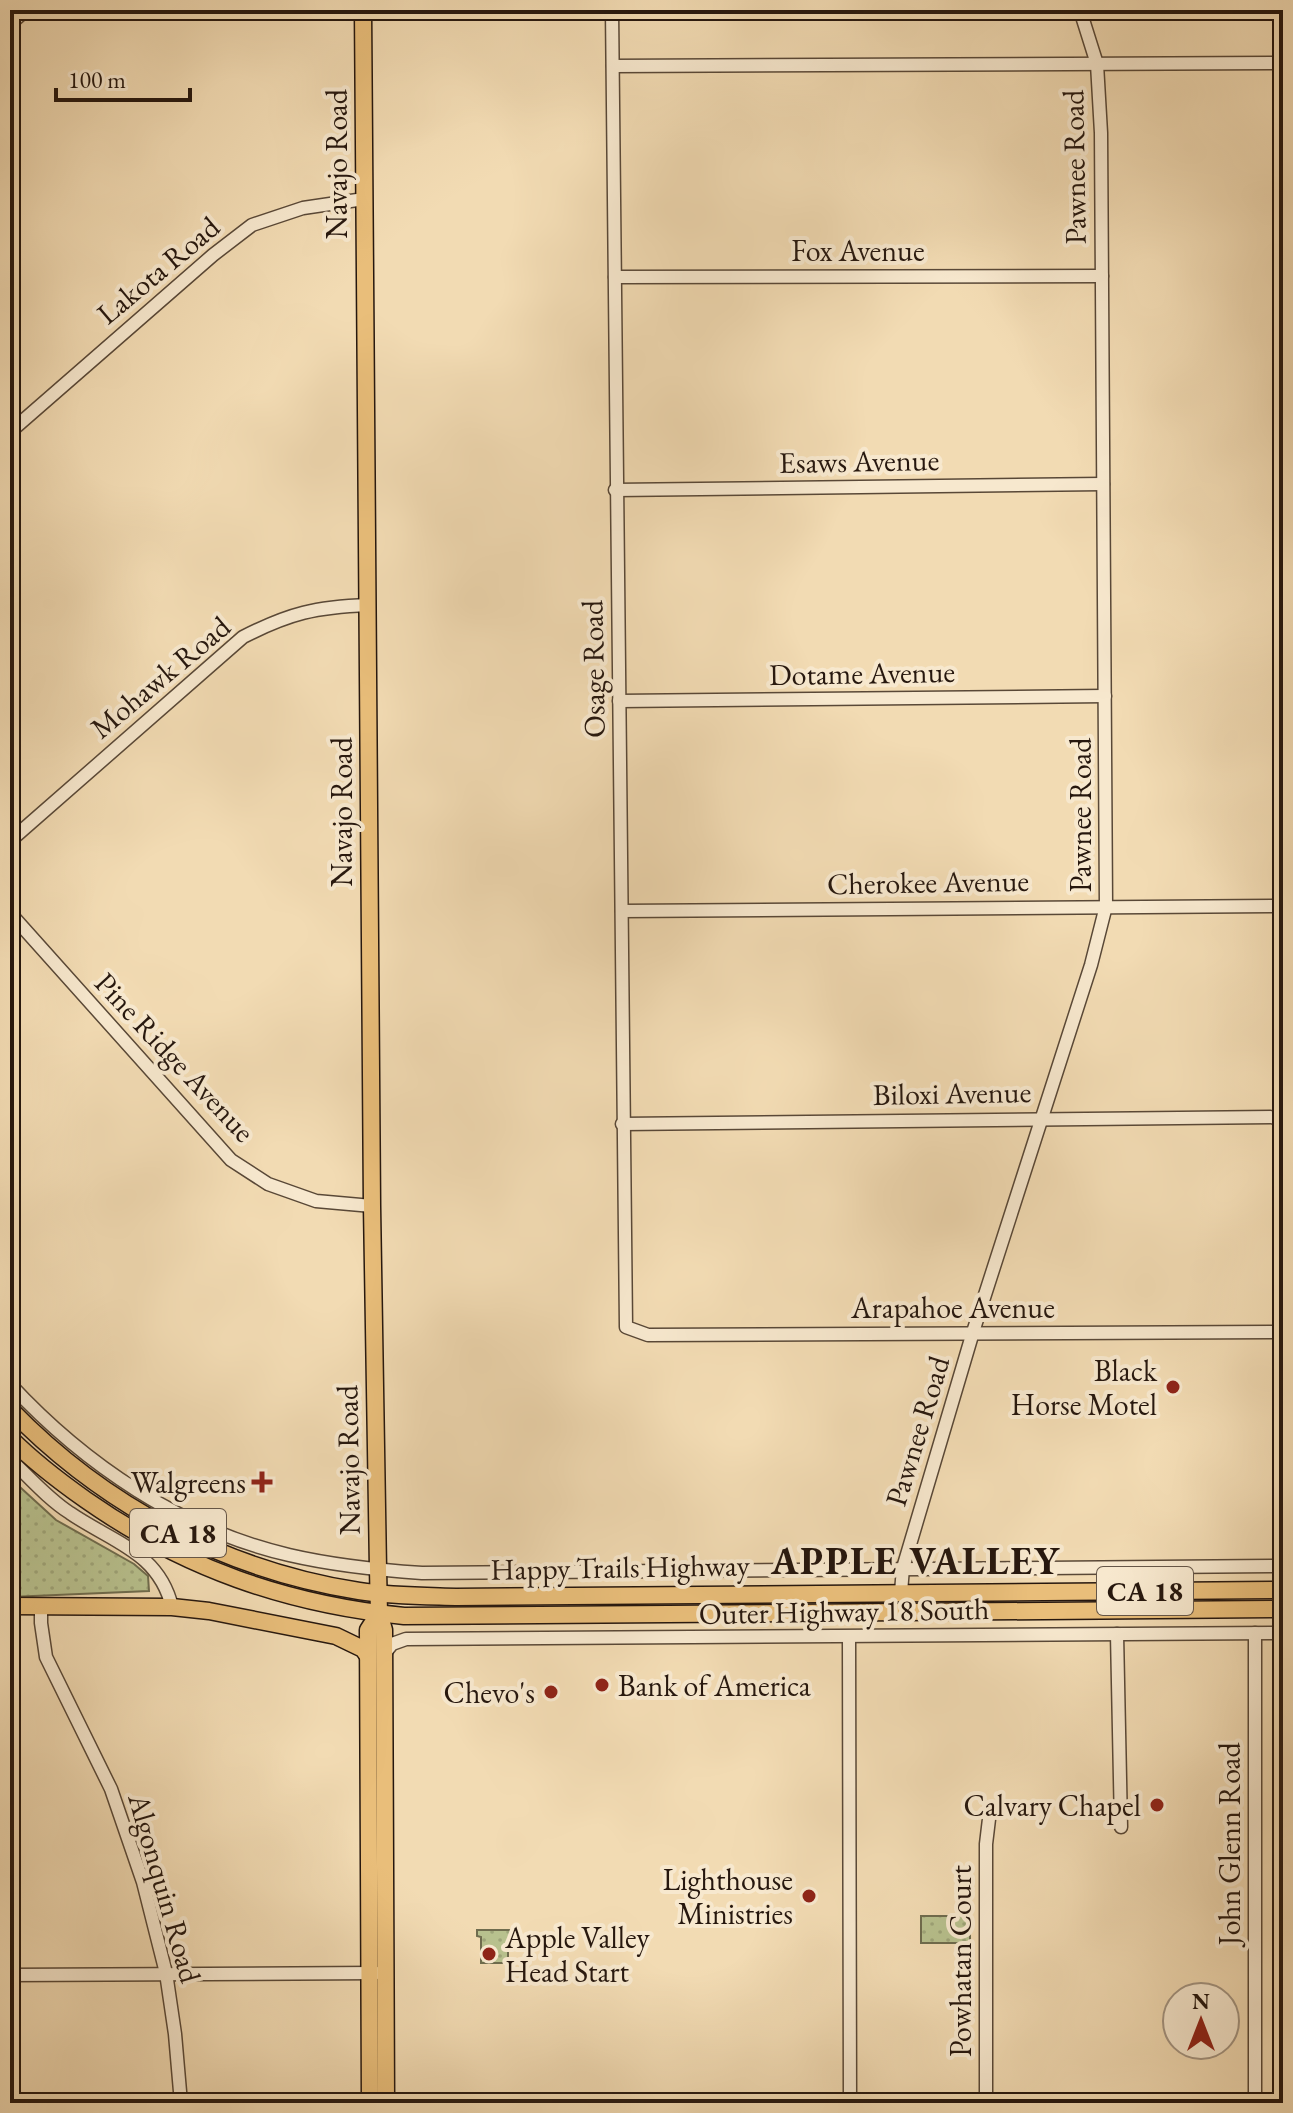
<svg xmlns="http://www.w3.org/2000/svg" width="1293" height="2113" font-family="'EB Garamond',serif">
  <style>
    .green { fill: url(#green-dots); stroke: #6f6c4e; stroke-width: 2 }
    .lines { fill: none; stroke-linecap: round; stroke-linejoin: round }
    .minor-casing { stroke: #594837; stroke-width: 15 }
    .major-casing { stroke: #26170e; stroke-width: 19 }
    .minor { stroke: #f7e8ce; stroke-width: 12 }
    .major { stroke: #e9be7a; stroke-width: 16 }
    .poi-dot { fill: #8f2418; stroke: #f7e8ce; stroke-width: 3 }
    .labels { text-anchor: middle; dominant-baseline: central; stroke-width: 8; stroke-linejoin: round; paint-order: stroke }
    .shield { fill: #f7e8ce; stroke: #655648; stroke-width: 2 }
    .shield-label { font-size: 28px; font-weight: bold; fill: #26170e }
    .street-label { font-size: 30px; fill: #26170e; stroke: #f7e8ce }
    .poi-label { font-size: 30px; fill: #26170e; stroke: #f7e8ce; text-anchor: end }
    .district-label { font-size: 38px; font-weight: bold; letter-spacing: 2px; fill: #26170e; stroke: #f7e8ce }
  </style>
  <defs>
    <pattern id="green-dots" width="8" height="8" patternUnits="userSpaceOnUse" patternTransform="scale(2)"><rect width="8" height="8" fill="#b8c18e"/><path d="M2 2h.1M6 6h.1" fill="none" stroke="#9ea579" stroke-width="1.8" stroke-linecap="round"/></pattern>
  </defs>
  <rect width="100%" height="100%" fill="#f2dbb3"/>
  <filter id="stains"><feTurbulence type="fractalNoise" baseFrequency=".0025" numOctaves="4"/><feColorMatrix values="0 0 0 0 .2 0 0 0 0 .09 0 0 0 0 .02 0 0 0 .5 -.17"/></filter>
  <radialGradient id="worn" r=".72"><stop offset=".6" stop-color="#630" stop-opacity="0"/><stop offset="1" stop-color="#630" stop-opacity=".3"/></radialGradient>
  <g class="green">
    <path d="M10,1478L56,1520L134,1564L148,1576L149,1591L10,1597Z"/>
    <rect x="921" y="1916" width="49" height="27"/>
    <path d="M477,1930H512V1945H508V1963H481V1937L477,1936Z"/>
  </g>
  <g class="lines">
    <g class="minor-casing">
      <g id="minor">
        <path d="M612,10L626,1327L648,1335L1283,1332"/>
        <path d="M10,24L26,10"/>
        <path d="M613,66L1283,63"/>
        <path d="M615,277L1102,276"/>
        <path d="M10,432L213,255L252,225L303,208L364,199"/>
        <path d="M615,490L1103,484"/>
        <path d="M619,701L1105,696"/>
        <path d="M10,841L243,637C290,613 316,607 368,605"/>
        <path d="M622,911L1283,906"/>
        <path d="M10,913L231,1160L268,1184L316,1201L372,1206"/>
        <path d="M622,1124L1283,1117"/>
        <path d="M10,1384C84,1464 181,1530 289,1555C332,1565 378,1570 422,1573L1283,1566"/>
        <path d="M10,1459C29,1477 48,1499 70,1513C112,1542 159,1552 172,1607"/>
        <path d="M901,1592L903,1568L973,1332L1091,965L1106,906L1101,133L1097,64L1080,10"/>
        <path d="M41,1606V1623L46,1657L111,1789L143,1882L166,1973L175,2034L181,2103"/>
        <path d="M1117,1634L1121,1827"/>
        <path d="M849,1637L850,2103"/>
        <path d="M384,1654L392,1644L406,1639L1283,1633"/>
        <path d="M10,1975L377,1973"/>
        <path d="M986,2103V1844L989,1819"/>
        <path d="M1255,2103V1633"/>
      </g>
    </g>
    <g class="major-casing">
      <g id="major">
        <path d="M363,10L372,1206L378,1569L379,1613L384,1630L386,2103"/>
        <path d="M10,1409C104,1506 225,1570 359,1591C391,1596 424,1596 456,1597L1283,1590"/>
        <path d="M10,1438C33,1461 59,1481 86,1500C183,1568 286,1604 404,1616L1283,1609"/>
        <path d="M10,1606L172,1607L209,1611L336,1636L363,1649L368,1656"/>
        <path d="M370,2103L368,1630L379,1613"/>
      </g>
    </g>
    <use href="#minor" class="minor"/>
    <use href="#major" class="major"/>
  </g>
  <g class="poi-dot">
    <circle cx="1173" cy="1387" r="8"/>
    <path d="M258 1470h8v8h8v8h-8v8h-8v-8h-8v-8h8z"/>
    <circle cx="602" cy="1685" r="8"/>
    <circle cx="551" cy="1692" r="8"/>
    <circle cx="1157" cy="1805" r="8"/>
    <circle cx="809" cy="1896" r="8"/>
    <circle cx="489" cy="1954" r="8"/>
  </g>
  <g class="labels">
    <g class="shield">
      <rect x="130" y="1509" width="96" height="48" rx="6"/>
      <rect x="1097" y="1567" width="96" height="48" rx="6"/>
    </g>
    <g class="shield-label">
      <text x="178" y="1533">CA 18</text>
      <text x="1145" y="1591">CA 18</text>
    </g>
    <g class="street-label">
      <text transform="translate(336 164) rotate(-90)">Navajo Road</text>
      <text transform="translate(1074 167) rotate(-91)">Pawnee Road</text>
      <text x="858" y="250">Fox Avenue</text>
      <text transform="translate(158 270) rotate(-40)">Lakota Road</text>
      <text transform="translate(859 461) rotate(-1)">Esaws Avenue</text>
      <text transform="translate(593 669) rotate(-91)">Osage Road</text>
      <text transform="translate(862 673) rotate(-1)">Dotame Avenue</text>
      <text transform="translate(160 677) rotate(-40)">Mohawk Road</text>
      <text transform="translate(341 812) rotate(-90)">Navajo Road</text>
      <text transform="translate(1080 815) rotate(-90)">Pawnee Road</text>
      <text transform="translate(928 882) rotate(-1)">Cherokee Avenue</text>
      <text transform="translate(175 1057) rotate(47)">Pine Ridge Avenue</text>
      <text transform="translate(952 1093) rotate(-1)">Biloxi Avenue</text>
      <text x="953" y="1307">Arapahoe Avenue</text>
      <text transform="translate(917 1431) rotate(-73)">Pawnee Road</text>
      <text transform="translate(348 1460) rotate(-91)">Navajo Road</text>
      <text transform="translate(620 1567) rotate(-1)">Happy Trails Highway</text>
      <text transform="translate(844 1611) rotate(-1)">Outer Highway 18 South</text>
      <text transform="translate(1229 1844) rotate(-90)">John Glenn Road</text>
      <text transform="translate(165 1888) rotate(74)">Algonquin Road</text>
      <text transform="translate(960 1961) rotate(-90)">Powhatan Court</text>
    </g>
    <g class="poi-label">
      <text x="1157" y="1370">Black<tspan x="1157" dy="34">Horse Motel</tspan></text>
      <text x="246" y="1482">Walgreens</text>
      <text x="618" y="1685" text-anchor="start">Bank of America</text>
      <text x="535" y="1692">Chevo's</text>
      <text x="1141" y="1805">Calvary Chapel</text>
      <text x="793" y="1879">Lighthouse<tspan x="793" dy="34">Ministries</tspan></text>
      <text x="505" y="1937" text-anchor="start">Apple Valley<tspan x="505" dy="34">Head Start</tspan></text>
    </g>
    <g class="district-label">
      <text x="916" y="1560">APPLE VALLEY</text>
    </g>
  </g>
  <rect width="1293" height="2113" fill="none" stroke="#f2dbb3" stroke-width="40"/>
  <rect x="12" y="12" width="1269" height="2089" fill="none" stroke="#26170e" stroke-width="4"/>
  <rect x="20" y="20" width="1253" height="2073" fill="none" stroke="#26170e" stroke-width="2"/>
  <g transform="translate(1201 2021)"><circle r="38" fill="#f7e8ce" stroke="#a39481" stroke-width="2"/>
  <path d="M0-6L14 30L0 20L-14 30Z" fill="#8f2418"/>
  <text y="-12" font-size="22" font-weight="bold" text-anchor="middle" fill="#26170e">N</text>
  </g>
  <path d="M56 88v12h134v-12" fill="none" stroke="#26170e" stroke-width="4"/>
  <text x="68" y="88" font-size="24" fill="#26170e" stroke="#f7e8ce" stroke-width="6" paint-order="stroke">100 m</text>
  <rect width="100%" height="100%" filter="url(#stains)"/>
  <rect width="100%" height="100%" fill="url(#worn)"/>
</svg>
